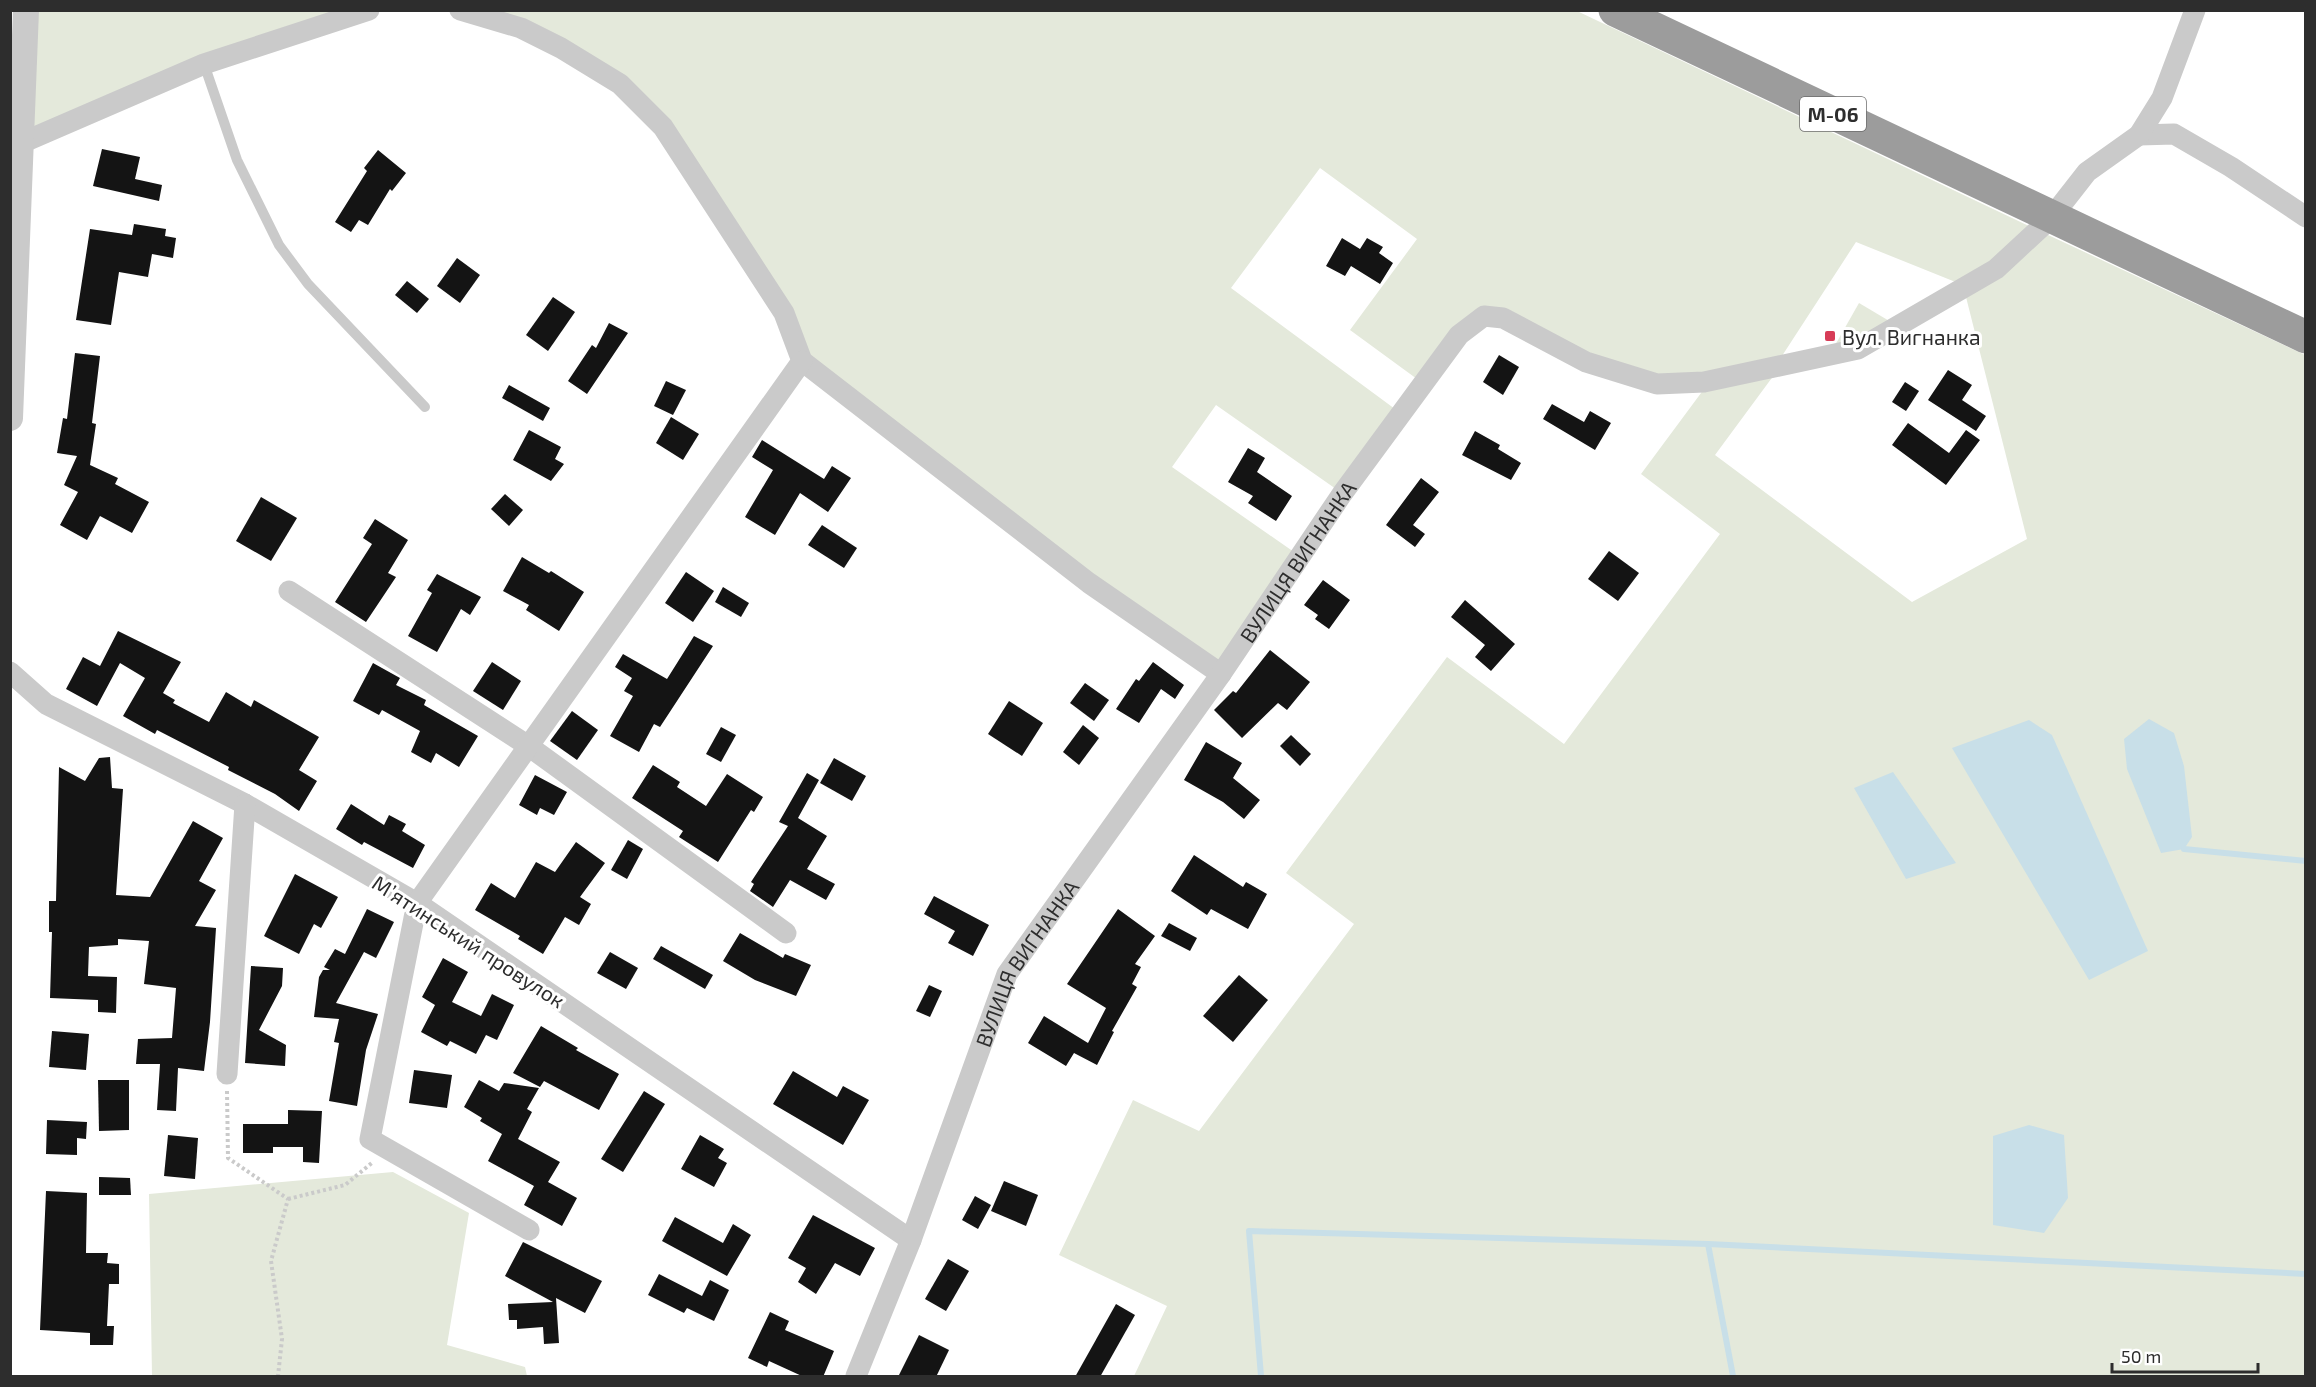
<svg xmlns="http://www.w3.org/2000/svg" width="2316" height="1387" font-family="'Exo 2',sans-serif">
  <style>
    .green { fill: #e4e9db }
    .water { fill: #c8dfe8 }
    .lines { fill: none; stroke-linecap: round; stroke-linejoin: round }
    .stream { stroke: #c8dfe8; stroke-width: 6 }
    .building { fill: #141414 }
    .path { stroke: #cacaca; stroke-width: 4; stroke-dasharray: 3 3; stroke-linecap: butt }
    .service { stroke: #cacaca; stroke-width: 10 }
    .minor { stroke: #cacaca; stroke-width: 21 }
    .tertiary { stroke: #cacaca; stroke-width: 26 }
    .trunk { stroke: #9c9c9c; stroke-width: 33 }
    .poi-dot { fill: #d73c57; stroke: #fff; stroke-width: 2 }
    .labels { text-anchor: middle; dominant-baseline: central; stroke-width: 6; stroke-linejoin: round; paint-order: stroke }
    .shield { fill: #fff; stroke: #6c6c6c; stroke-width: 1.5 }
    .shield-label { font-size: 20px; font-weight: bold; fill: #2d2d2d }
    .poi-label { font-size: 21px; fill: #2d2d2d; stroke: #fff; text-anchor: start }
    .street-label { font-size: 21px; fill: #2d2d2d; stroke: #fff }
  </style>
  <rect width="100%" height="100%" fill="#fff"/>
  <g class="green">
    <path d="M36,11H348L29,132Z"/>
    <path d="M488,11H1577L2031,227L1992,263L1958,283L1856,242L1780,359C1744,366 1694,382 1657,375C1602,365 1554,336 1506,310L1417,379L1350,330L1417,239L1320,168L1231,288L1395,409L1336,489L1216,405L1172,467L1294,552L1219,664L1094,577L807,356L668,123Z"/>
    <path d="M2046,234L2305,355V1376H1134L1167,1306L1059,1255L1133,1100L1199,1131L1354,924L1286,873L1447,657L1564,744L1720,534L1641,474L1704,389L1774,375L1715,455L1912,602L2027,539L1966,297Z"/>
    <path d="M1859,303L1891,322L1855,342L1834,347Z"/>
    <path d="M393,1172L469,1213L447,1345L525,1367L527,1376H152L149,1194Z"/>
  </g>
  <g class="water">
    <path d="M2149,719L2174,733L2184,766L2192,837L2184,849L2161,853L2127,769L2124,739Z"/>
    <path d="M2029,720L2052,735L2148,951L2089,980L1952,748Z"/>
    <path d="M1893,772L1956,863L1906,879L1854,788Z"/>
    <path d="M2029,1125L2064,1135L2068,1198L2044,1233L1993,1225V1136Z"/>
  </g>
  <g class="lines">
    <g class="stream">
      <path d="M2184,849L2306,861"/>
      <path d="M1708,1244L1733,1376"/>
      <path d="M1261,1376L1249,1231L1708,1244L2306,1274"/>
    </g>
  </g>
  <g class="building">
    <path d="M102,149L140,157L135,179L162,185L159,201L93,186Z"/>
    <path d="M378,150L406,173L392,191L390,189L368,225L359,220L351,232L335,222L367,171L364,168Z"/>
    <path d="M134,224L166,229L165,236L176,238L173,258L152,254L148,277L119,272L111,325L76,320L90,229L132,235Z"/>
    <path d="M1342,238L1360,249L1367,238L1383,247L1379,253L1393,263L1380,284L1351,266L1345,276L1326,266Z"/>
    <path d="M457,258L480,275L460,303L437,286Z"/>
    <path d="M407,281L429,299L417,313L395,295Z"/>
    <path d="M553,297L575,312L548,351L526,335Z"/>
    <path d="M609,323L628,333L587,394L568,381L592,345L596,348Z"/>
    <path d="M75,353L100,356L92,423L96,424L90,465L118,478L115,484L149,502L132,533L100,516L87,540L60,525L78,492L64,485L77,456L57,453L63,418L67,419Z"/>
    <path d="M1499,355L1519,367L1503,395L1483,382Z"/>
    <path d="M1948,370L1972,385L1962,400L1986,416L1976,431L1928,400Z"/>
    <path d="M666,381L686,390L673,415L654,406Z"/>
    <path d="M1905,382L1919,391L1906,411L1892,402Z"/>
    <path d="M509,385L550,408L543,421L502,398Z"/>
    <path d="M1552,404L1584,422L1590,411L1611,423L1595,450L1543,419Z"/>
    <path d="M671,417L699,434L683,460L656,443Z"/>
    <path d="M1908,423L1949,453L1966,430L1980,440L1946,485L1892,445Z"/>
    <path d="M529,430L561,447L555,459L564,464L551,481L513,460Z"/>
    <path d="M1475,431L1500,445L1498,449L1521,463L1511,480L1462,455Z"/>
    <path d="M762,440L824,479L832,466L851,478L828,512L800,493L775,535L745,517L773,470L752,457Z"/>
    <path d="M1248,448L1265,458L1257,472L1292,496L1276,521L1248,503L1253,496L1228,482Z"/>
    <path d="M1421,478L1439,492L1413,525L1425,534L1415,547L1386,525Z"/>
    <path d="M505,494L523,510L509,526L491,509Z"/>
    <path d="M261,497L297,518L271,561L236,541Z"/>
    <path d="M375,519L408,540L388,573L396,577L366,622L335,602L372,544L363,538Z"/>
    <path d="M822,525L857,548L844,568L808,545Z"/>
    <path d="M1609,551L1639,573L1618,601L1588,579Z"/>
    <path d="M522,557L549,573L551,571L584,592L559,631L526,610L529,605L503,591Z"/>
    <path d="M686,572L714,591L693,622L665,603Z"/>
    <path d="M437,574L481,597L470,615L461,609L437,652L408,636L432,593L427,590Z"/>
    <path d="M1323,580L1350,600L1329,629L1315,619L1318,615L1304,605Z"/>
    <path d="M723,587L749,603L741,617L715,602Z"/>
    <path d="M1465,600L1515,644L1491,671L1475,657L1485,645L1451,617Z"/>
    <path d="M118,631L181,662L163,693L175,700L173,703L209,722L226,692L251,707L254,700L319,737L299,770L317,781L299,811L275,794L228,770L229,767L157,730L155,734L123,716L145,678L120,663L97,706L66,689L83,657L100,666Z"/>
    <path d="M694,636L713,646L660,727L654,724L639,752L610,736L633,696L624,691L632,678L615,667L623,654L667,679Z"/>
    <path d="M1270,650L1310,682L1287,710L1278,703L1242,738L1214,710L1233,691L1236,693Z"/>
    <path d="M492,662L521,681L503,710L473,691Z"/>
    <path d="M1153,662L1184,685L1175,699L1161,689L1139,723L1116,709L1136,679L1139,681Z"/>
    <path d="M373,663L400,678L396,685L426,700L424,705L478,736L459,767L436,753L431,763L411,752L420,731L382,710L379,715L353,701Z"/>
    <path d="M1085,683L1109,700L1094,721L1070,703Z"/>
    <path d="M1009,701L1043,723L1022,756L988,734Z"/>
    <path d="M572,711L598,730L577,760L550,741Z"/>
    <path d="M1083,725L1099,738L1079,765L1063,752Z"/>
    <path d="M721,727L736,735L721,762L706,754Z"/>
    <path d="M1291,735L1311,754L1300,766L1280,746Z"/>
    <path d="M1206,742L1242,763L1233,778L1260,800L1244,819L1223,802L1184,780Z"/>
    <path d="M110,757L112,788L123,789L116,895L150,897L193,821L223,838L199,881L216,890L195,926L216,928L210,1022L204,1071L178,1068L176,1111L157,1110L160,1064H136L138,1039L172,1038L176,988L144,984L149,941L118,939V945L89,947L88,976L117,977L116,1013L98,1012V1000L50,998L52,932H49V901H56L59,767L85,781L99,758Z"/>
    <path d="M834,758L866,776L852,801L820,783Z"/>
    <path d="M653,765L680,782L677,787L706,806L727,774L763,797L754,812L751,810L718,862L679,837L683,831L632,798Z"/>
    <path d="M807,773L819,780L798,818L827,836L807,869L835,884L826,900L790,880L773,907L750,891L754,884L751,882L788,826L779,822Z"/>
    <path d="M535,775L567,792L554,815L540,808L537,815L519,805Z"/>
    <path d="M351,804L384,825L389,815L406,824L402,831L425,845L413,868L364,842L362,845L336,829Z"/>
    <path d="M628,840L643,849L627,879L611,870Z"/>
    <path d="M576,842L605,863L580,897L591,904L579,925L565,917L543,954L518,939L520,936L475,910L491,883L515,898L536,862L555,872Z"/>
    <path d="M1194,855L1243,887L1246,882L1267,894L1248,929L1211,909L1207,915L1171,891Z"/>
    <path d="M295,874L338,897L321,928L314,924L299,954L264,936Z"/>
    <path d="M934,896L989,925L973,956L948,943L955,931L924,914Z"/>
    <path d="M367,909L394,922L376,958L364,952L336,1003L378,1014L366,1050L357,1106L329,1101L339,1043L334,1042L339,1019L314,1017L319,977L323,970H330L324,967L335,949L345,954Z"/>
    <path d="M1118,909L1155,936L1135,964L1141,967L1132,984L1137,987L1112,1031L1114,1032L1097,1065L1074,1053L1066,1066L1028,1043L1044,1016L1088,1043L1106,1008L1067,984Z"/>
    <path d="M1169,923L1197,938L1190,951L1161,936Z"/>
    <path d="M740,933L783,958L785,954L811,965L796,996L755,980L723,961Z"/>
    <path d="M661,946L713,975L705,989L653,959Z"/>
    <path d="M610,952L638,968L626,989L597,973Z"/>
    <path d="M443,958L468,972L452,1002L481,1016L492,994L514,1005L497,1040L486,1035L476,1054L450,1041L447,1046L421,1032L435,1005L422,997Z"/>
    <path d="M251,966L283,968L282,986L259,1030L286,1045L285,1066L245,1063Z"/>
    <path d="M1239,975L1268,1000L1233,1042L1203,1016Z"/>
    <path d="M929,985L942,991L930,1017L916,1011Z"/>
    <path d="M541,1026L578,1048L576,1050L619,1074L599,1110L544,1081L540,1087L513,1073Z"/>
    <path d="M52,1031L89,1034L86,1070L49,1067Z"/>
    <path d="M414,1070L452,1075L447,1108L409,1103Z"/>
    <path d="M793,1071L837,1097L843,1086L869,1100L843,1145L773,1104Z"/>
    <path d="M98,1080H129V1130L99,1131Z"/>
    <path d="M479,1080L499,1091L504,1083L539,1088L527,1109L532,1112L518,1139L560,1162L548,1182L577,1198L562,1226L524,1205L534,1186L488,1161L502,1134L480,1121L482,1118L464,1107Z"/>
    <path d="M644,1091L665,1104L623,1172L601,1159Z"/>
    <path d="M288,1110L322,1111L319,1163L303,1162V1147H273V1153H243V1124H288Z"/>
    <path d="M47,1120L87,1122L86,1139L77,1138V1155L46,1154Z"/>
    <path d="M168,1135L198,1138L195,1179L164,1176Z"/>
    <path d="M700,1135L724,1149L718,1158L727,1163L714,1187L681,1169Z"/>
    <path d="M99,1177L130,1178L131,1195H99Z"/>
    <path d="M1004,1181L1038,1195L1026,1226L991,1211Z"/>
    <path d="M46,1191L87,1193L86,1253H108L107,1263L119,1264V1284H109L107,1326H114L113,1345H90V1333L40,1330Z"/>
    <path d="M975,1196L991,1205L978,1229L962,1220Z"/>
    <path d="M813,1215L875,1248L860,1276L835,1263L816,1294L798,1282L806,1268L788,1258Z"/>
    <path d="M675,1217L723,1243L733,1224L751,1235L727,1276L662,1241Z"/>
    <path d="M523,1242L602,1281L585,1313L556,1298L559,1343L544,1344L543,1327L517,1329V1320H509L508,1304L553,1302L505,1276Z"/>
    <path d="M948,1259L969,1271L946,1311L925,1299Z"/>
    <path d="M659,1274L702,1296L710,1280L729,1290L714,1321L687,1308L684,1313L648,1295Z"/>
    <path d="M1116,1304L1135,1315L1100,1377H1075Z"/>
    <path d="M770,1312L789,1321L785,1330L834,1351L823,1377H804L769,1361L767,1367L748,1358Z"/>
    <path d="M919,1335L949,1350L936,1377H898Z"/>
  </g>
  <g class="lines">
    <g class="path">
      <path d="M227,1091L228,1158L288,1199L271,1261L282,1339L278,1376"/>
      <path d="M288,1199L345,1185L373,1162"/>
    </g>
    <path class="service" d="M204,64L237,160L279,245L308,284L425,407"/>
    <g class="minor">
      <path d="M460,10L521,28L561,48L620,84L663,127L784,313L802,361L1089,583L1221,674"/>
      <path d="M2139,135L2174,134L2231,167L2306,217"/>
      <path d="M19,144L204,64L369,10"/>
      <path d="M289,591L527,745L786,933"/>
      <path d="M10,672L46,704L245,804L417,903L911,1240"/>
      <path d="M227,1074L245,804"/>
      <path d="M529,1230L370,1139L417,903L802,361"/>
      <path id="s1" d="M856,1376L911,1240L1007,974L1221,674L1342,494L1459,335L1484,316L1503,318L1586,362L1657,384L1704,382L1858,349L1996,269L2051,218L2087,172L2139,135L2162,98L2195,10"/>
    </g>
    <path class="tertiary" d="M10,418L26,10"/>
    <path class="trunk" d="M1615,10L2306,337"/>
  </g>
  <rect class="poi-dot" x="1824" y="330" width="12" height="12" rx="3"/>
  <g class="labels">
    <rect class="shield" x="1800" y="97" width="66" height="34" rx="4.5"/>
    <g class="shield-label">
      <text x="1833" y="114">М-06</text>
    </g>
    <g class="poi-label">
      <text x="1842" y="336">Вул. Вигнанка</text>
    </g>
    <g class="street-label">
      <text stroke="none"><textPath href="#s1" startOffset="934">ВУЛИЦЯ ВИГНАНКА</textPath></text>
      <text transform="translate(469 941) rotate(33)">Мʼятинський провулок</text>
      <text stroke="none"><textPath href="#s1" startOffset="448">ВУЛИЦЯ ВИГНАНКА</textPath></text>
    </g>
  </g>
  <rect width="2316" height="1387" fill="none" stroke="#2d2d2d" stroke-width="24"/>
  <path d="M2112 1363v9h146v-9" fill="none" stroke="#2d2d2d" stroke-width="3"/>
  <text x="2121" y="1363" font-size="18" fill="#2d2d2d" stroke="#ffffff" stroke-width="4.5" paint-order="stroke">50 m</text>
</svg>
